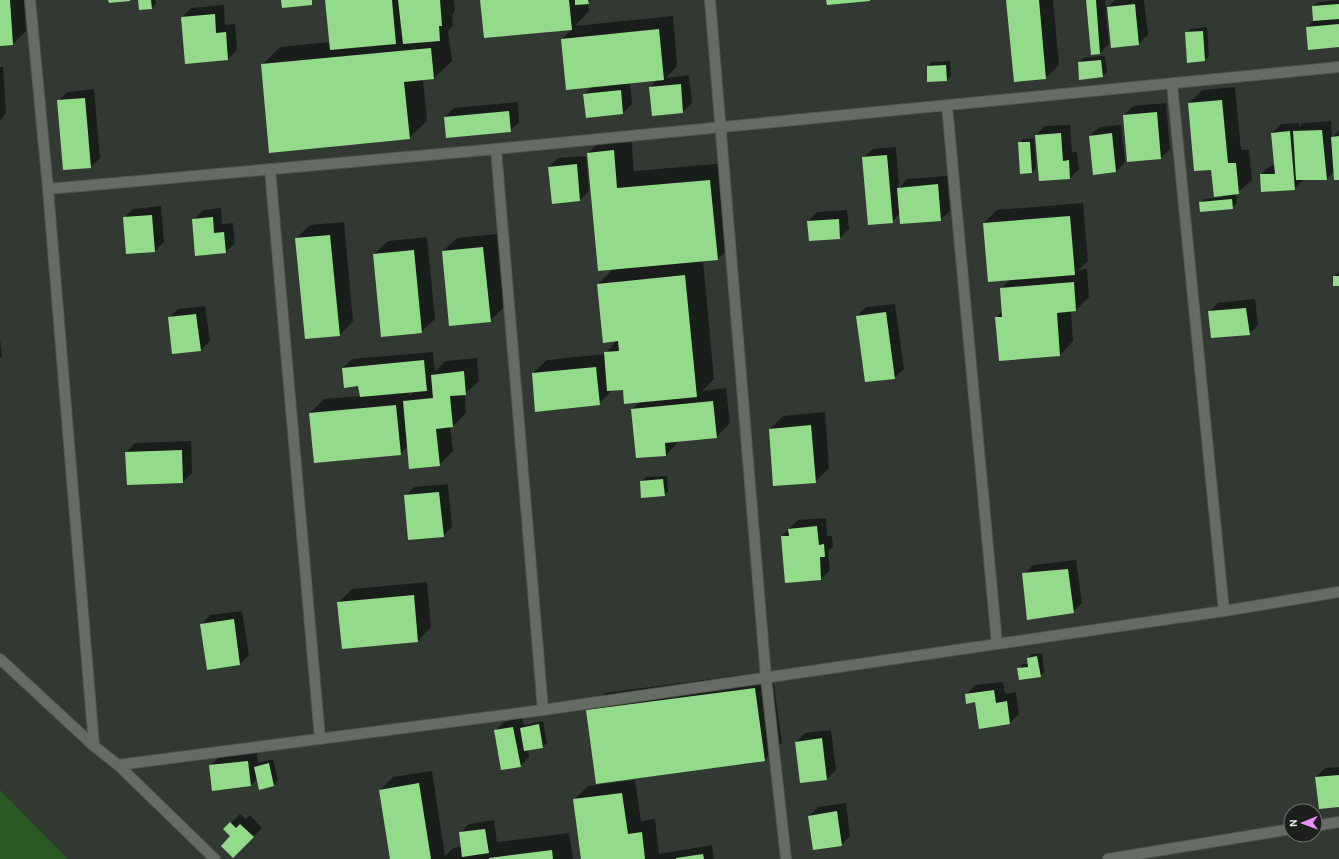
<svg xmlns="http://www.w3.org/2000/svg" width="1339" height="859" font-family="Karla,sans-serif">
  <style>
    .green { fill: #295924 }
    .shadow { fill: #0007; fill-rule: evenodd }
    .building { fill: #94da8b }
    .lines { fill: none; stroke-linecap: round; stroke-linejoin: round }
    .minor-casing { stroke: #515650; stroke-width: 12 }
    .minor { stroke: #656c64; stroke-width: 10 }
  </style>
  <rect width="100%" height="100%" fill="#323932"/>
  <path class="green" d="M0,790L68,859H0Z"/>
  <g class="shadow">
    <path d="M0,0H24L26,31L13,44L0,45Z"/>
    <path d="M139,0H155L156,4L151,8Z"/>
    <path d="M326,0H454L455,11L452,15L453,26L448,31L452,61L434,78L423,79L427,121L409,138L262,65L280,47L330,42Z"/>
    <path d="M481,0H591L588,3L589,11L575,26L673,16L677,66L666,78L689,75L692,103L683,112L650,87L657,80L630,83L632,104L623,113L584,94L593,86L562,39L573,28L485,36Z"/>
    <path d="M1008,0H1053L1059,65L1046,78Z"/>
    <path d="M1087,0H1105L1109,44L1100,53L1092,54Z"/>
    <path d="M1115,0H1144L1148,35L1138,44L1108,7Z"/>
    <path d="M1339,0V46L1307,27L1314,20L1313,6L1318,2Z"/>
    <path d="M224,5L225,25L235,24L237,50L228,59L186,62L182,17L191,8Z"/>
    <path d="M1207,27L1209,56L1205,60L1186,33L1190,29Z"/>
    <path d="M1105,56L1107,72L1102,77L1079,63L1083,58Z"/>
    <path d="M950,61L951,76L947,80L928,66L932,62Z"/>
    <path d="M0,67H3L6,113L0,120Z"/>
    <path d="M1235,87L1241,150H1249L1252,180L1236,194L1237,203L1232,208L1200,203L1204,199L1223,197V195L1189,103L1202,90Z"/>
    <path d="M94,89L100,158L91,167L58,101L67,92Z"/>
    <path d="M518,102L519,122L510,131L445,117L454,108Z"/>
    <path d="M1166,103L1170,149L1161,158L1128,161L1124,115L1133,106Z"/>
    <path d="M1331,121L1332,137L1339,130V179L1334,171L1327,179H1304L1295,189L1261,174L1270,166L1276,165L1272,133L1281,124L1299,123V127L1303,123Z"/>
    <path d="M1070,125L1072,152H1077L1079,169L1070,178L1036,135L1045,126Z"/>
    <path d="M1121,125L1125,162L1116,172L1090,136L1099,127Z"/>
    <path d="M631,133L634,171L728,163L735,241L718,259L703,260L714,379L702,391L726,388L730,423L716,437L679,441L666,455L632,409L640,402L624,389L612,390L599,404L533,373L547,360L605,354L617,340L598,284L613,269L588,153L606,136Z"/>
    <path d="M1034,138L1036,168L1032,172L1019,143L1023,139Z"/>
    <path d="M896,147L899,188L907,179L947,176L950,211L940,220L900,213L892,222L863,158L873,149Z"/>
    <path d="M586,156L589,191L580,200L553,203L549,167L558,158Z"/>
    <path d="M1083,203L1088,261L1078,270L1087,269L1089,297L1076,310L1071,311L1073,341L1060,355L1000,360L996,318L1002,311L1001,289L1010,279L984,223L997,210Z"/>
    <path d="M161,206L164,242L155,251L124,218L133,209Z"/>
    <path d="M221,208L222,224L233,223L235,243L226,252L194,219L203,210Z"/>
    <path d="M847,210L849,229L840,238L808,221L817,212Z"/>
    <path d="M344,222L353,321L340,335L296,238L310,225Z"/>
    <path d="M497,234L504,307L490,321L443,251L457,238Z"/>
    <path d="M427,237L435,319L421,332L374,254L388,241Z"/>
    <path d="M1338,272H1339V285L1334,277Z"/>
    <path d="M1255,299L1258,325L1249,334L1209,312L1218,303Z"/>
    <path d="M895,304L904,369L894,378L857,316L866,307Z"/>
    <path d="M205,306L210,341L201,350L169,318L178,309Z"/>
    <path d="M0,339L2,356L0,358Z"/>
    <path d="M433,352L435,372L445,361L477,358L479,381L465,394L466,413L453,426L450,427L453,451L439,465L408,446L400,454L310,413L324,399L360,396L359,385L343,368L352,359ZM414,391L412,393L410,396L409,392Z"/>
    <path d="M825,412L829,468L815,482L770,429L783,416Z"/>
    <path d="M191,441L192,473L183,482L126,452L135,443Z"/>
    <path d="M667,476L668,491L664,495L641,482L646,477Z"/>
    <path d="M448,484L452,527L443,536L405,496L414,487Z"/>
    <path d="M826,518L827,536H832L833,547L828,551L830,570L821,579L786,582L782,536L798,520Z"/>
    <path d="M1076,560L1082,603L1073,612L1024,574L1033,565Z"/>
    <path d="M427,582L431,627L418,641L338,603L352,589Z"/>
    <path d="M242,611L249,655L240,664L201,625L210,615Z"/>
    <path d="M1042,653L1044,672L1040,676L1018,669L1023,664H1029L1028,658L1032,654Z"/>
    <path d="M772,671L782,743L764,760L587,711L605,693Z"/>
    <path d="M1003,682L1005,694L1016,692L1019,714L1010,723L966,695L975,685Z"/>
    <path d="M522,718L524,725L543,721L547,743L542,747L528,749L529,757L520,766L495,731L504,722Z"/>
    <path d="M831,730L836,770L827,779L796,742L805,733Z"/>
    <path d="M257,752L258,763L273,759L278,780L274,785L260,788L257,779L251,785L210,766L219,757Z"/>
    <path d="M1339,767V806L1316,777L1325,768Z"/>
    <path d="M432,771L445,856L453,848L462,847L460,833L469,824L494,820L497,842L569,833L573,859H391L380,790L393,777Z"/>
    <path d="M635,780L641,821L655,819L659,854L712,845L714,859H582L574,800L588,786Z"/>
    <path d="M846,803L850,836L841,845L809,816L818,807Z"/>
    <path d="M240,814L246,819L250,815L262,828L233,857L232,836L225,829Z"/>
  </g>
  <g class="building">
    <path d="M0,0H10L13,45L0,46Z"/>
    <path d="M108,0H130V1L109,3Z"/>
    <path d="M138,0H151L152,9L139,10Z"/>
    <path d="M281,0H312V5L282,8Z"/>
    <path d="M325,0H392L396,44L330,50Z"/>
    <path d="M398,0H440L442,26H439L440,41L403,44Z"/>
    <path d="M480,0H569L572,30L484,38Z"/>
    <path d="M575,0H588L589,4L575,5Z"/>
    <path d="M826,0H870V1L827,5Z"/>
    <path d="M1006,0H1039L1046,79L1014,82Z"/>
    <path d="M1086,0H1096L1100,54L1091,55Z"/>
    <path d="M1135,4L1139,45L1111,48L1107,7Z"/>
    <path d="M1339,4V19L1313,21L1312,6Z"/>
    <path d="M215,14L216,33L226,32L228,60L185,64L181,17Z"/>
    <path d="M1339,24V47L1308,50L1306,27Z"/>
    <path d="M659,29L664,80L566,90L561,39Z"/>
    <path d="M1203,31L1205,61L1187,63L1185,32Z"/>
    <path d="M431,48L434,79L404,82L410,139L269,153L261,64Z"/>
    <path d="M1101,60L1103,77L1079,80L1078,62Z"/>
    <path d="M946,65L947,81L927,82V66Z"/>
    <path d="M681,84L683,113L652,116L649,87Z"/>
    <path d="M621,90L623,114L586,118L583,94Z"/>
    <path d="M85,98L91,168L63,170L57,100Z"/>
    <path d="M1222,100L1228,163H1236L1239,194L1214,197L1211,170L1194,171L1188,103Z"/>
    <path d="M509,111L511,132L446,138L444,117Z"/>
    <path d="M1157,112L1161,159L1127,162L1123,115Z"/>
    <path d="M1322,130L1327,180H1296L1293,131Z"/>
    <path d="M1290,131L1295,190L1261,192L1260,174H1275L1271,133Z"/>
    <path d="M1061,133L1063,161L1069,160L1070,179L1039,181L1035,135Z"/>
    <path d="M1112,133L1116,172L1093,175L1089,136Z"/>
    <path d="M1339,136V180H1334L1331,137Z"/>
    <path d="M1018,142H1030L1032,173L1020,174Z"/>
    <path d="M614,150L617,188L710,180L718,260L598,271L587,153Z"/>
    <path d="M887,155L893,223L868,225L862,157Z"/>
    <path d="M577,164L580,201L552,204L548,167Z"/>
    <path d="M938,184L941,221L900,224L897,188Z"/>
    <path d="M1232,199L1233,209L1200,212L1199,202Z"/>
    <path d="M152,215L155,252L126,254L123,217Z"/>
    <path d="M1070,216L1075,275L988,282L983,223Z"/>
    <path d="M213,217L214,233L224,232L226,253L195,256L192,219Z"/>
    <path d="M839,219L840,239L809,241L807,221Z"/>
    <path d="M330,235L340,336L305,339L295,238Z"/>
    <path d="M483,247L491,322L449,326L442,251Z"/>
    <path d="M414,250L422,333L381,337L373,254Z"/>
    <path d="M685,275L697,397L624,404L623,390L607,391L604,352L619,351L618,341L603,343L597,284Z"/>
    <rect x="1333" y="276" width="6" height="10"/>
    <path d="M1074,282L1076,311L1057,313L1060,356L999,361L995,317H1002L1000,288Z"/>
    <path d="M1246,308L1250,335L1211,338L1208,311Z"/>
    <path d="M886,312L895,379L865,382L856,316Z"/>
    <path d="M196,314L201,351L172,354L168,317Z"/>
    <path d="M424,360L427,391L360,397L358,386L344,388L342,368Z"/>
    <path d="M596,367L600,405L535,412L532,373Z"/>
    <path d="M464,371L466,395L450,396L453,427L436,429L440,466L409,469L403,401L433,398L431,375Z"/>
    <path d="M713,401L717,438L665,443L666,456L636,458L631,409Z"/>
    <path d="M396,405L401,455L314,463L309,413Z"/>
    <path d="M811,425L816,483L773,486L769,429Z"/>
    <path d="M182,450L183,483L127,485L125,452Z"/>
    <path d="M663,479L665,496L641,498L640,481Z"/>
    <path d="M439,492L444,537L408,540L404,495Z"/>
    <path d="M817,526L819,545L824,544L825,557H820L821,580L785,583L781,536H789L788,529Z"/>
    <path d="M1068,569L1074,613L1027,620L1022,573Z"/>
    <path d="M414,595L418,642L342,649L337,602Z"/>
    <path d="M234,619L240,665L207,670L200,624Z"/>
    <path d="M1037,656L1041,677L1019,680L1017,668L1028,667L1027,658Z"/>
    <path d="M755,688L765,761L596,784L586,710Z"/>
    <path d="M994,690L996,703L1007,701L1010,724L979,729L975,702L966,704L965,694Z"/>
    <path d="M539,724L543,748L524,751L520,728Z"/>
    <path d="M513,727L521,767L501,770L494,730Z"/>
    <path d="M822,738L827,780L800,783L795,742Z"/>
    <path d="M248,761L251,786L212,791L209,765Z"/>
    <path d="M269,763L274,786L259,790L254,767Z"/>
    <path d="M1339,775V807L1319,809L1315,777Z"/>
    <path d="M419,783L431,859H390L379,790Z"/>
    <path d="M622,793L628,834L642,832L645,859H581L573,799Z"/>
    <path d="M837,811L842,846L813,850L808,816Z"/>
    <path d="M230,822L236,828L240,824L254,837L233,858L221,846L230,836L223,829Z"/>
    <path d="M485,829L489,853L462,857L459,832Z"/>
    <path d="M552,850L553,859H489V858Z"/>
    <path d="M703,854L704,859H676V858Z"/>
  </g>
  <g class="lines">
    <g class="minor-casing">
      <g id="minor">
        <path d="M30,0L48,189L94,746"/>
        <path d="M710,0L766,678L786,859"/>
        <path d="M1172,84L1224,611"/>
        <path d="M947,106L997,644"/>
        <path d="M496,149L543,710"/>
        <path d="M270,169L320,739"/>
        <path d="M48,189L496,149L1339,67"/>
        <path d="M0,659L94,746L118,765L215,859"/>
        <path d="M118,765L543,710L1224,611L1339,592"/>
        <path d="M1315,826L1339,822"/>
        <path d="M1108,859L1291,829"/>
      </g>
    </g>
    <use href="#minor" class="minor"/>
  </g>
  <g transform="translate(1303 823) rotate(269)"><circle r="19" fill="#1c1f1c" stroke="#70736f"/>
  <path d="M0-3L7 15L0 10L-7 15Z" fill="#eb8dfb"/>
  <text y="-6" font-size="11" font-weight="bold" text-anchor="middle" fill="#edf1ec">N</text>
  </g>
</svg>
